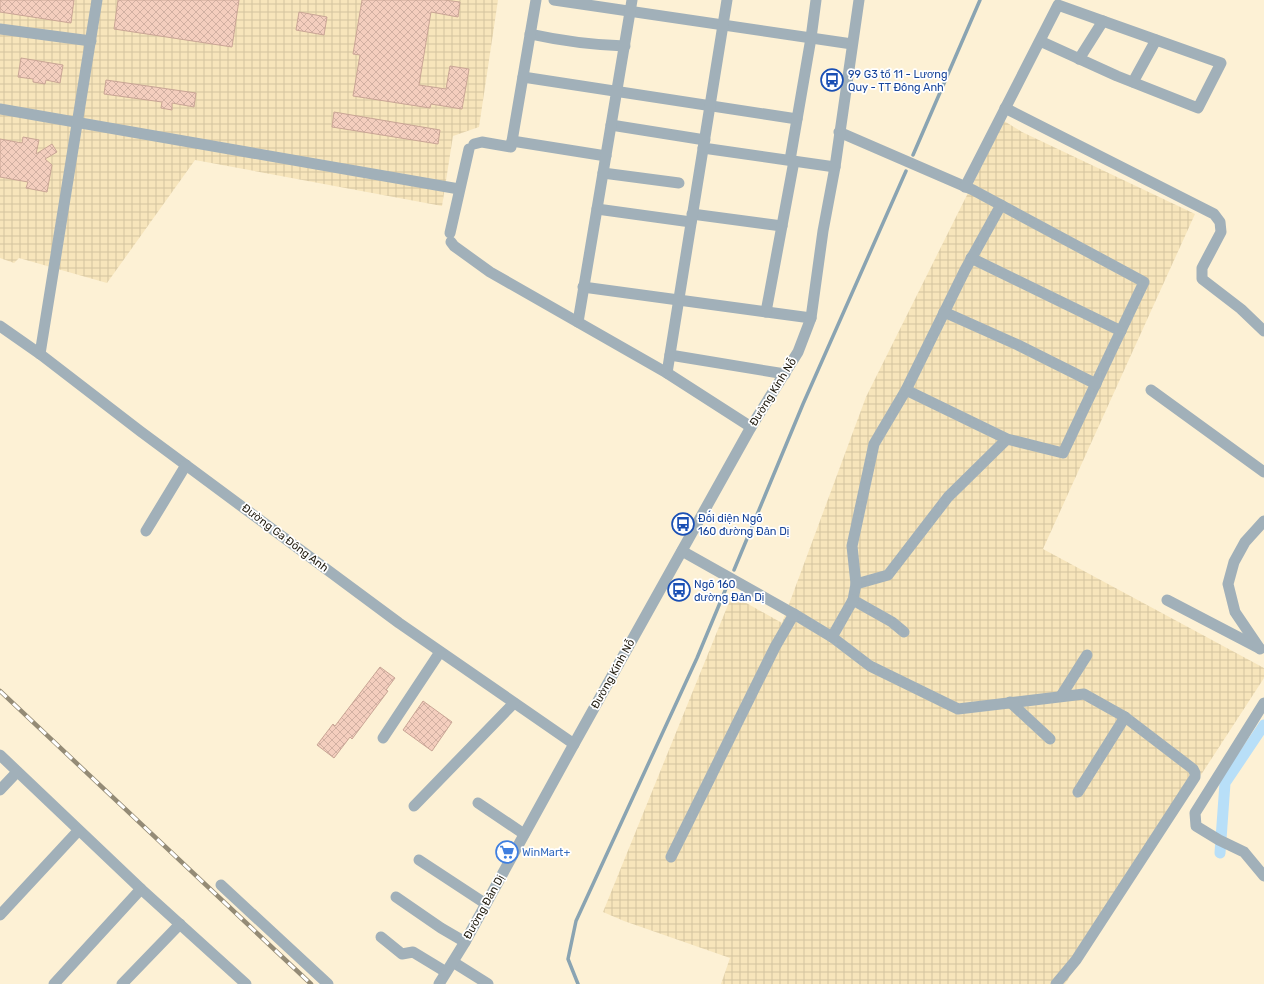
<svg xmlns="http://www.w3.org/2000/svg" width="1264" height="984" font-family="Rubik,sans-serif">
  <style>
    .industrial { fill: url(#industrial-grid) }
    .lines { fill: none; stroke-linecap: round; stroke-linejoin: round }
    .stream { stroke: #8aa4b2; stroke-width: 3.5 }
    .canal { stroke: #b8dff8; stroke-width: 11 }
    .building { fill: url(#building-cross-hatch); stroke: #c9a595 }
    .minor { stroke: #a1b0b9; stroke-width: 11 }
    .rail-casing { stroke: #948b76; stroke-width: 4.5 }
    .rail { stroke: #fff; stroke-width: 3; stroke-dasharray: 9; stroke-linecap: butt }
    .labels { text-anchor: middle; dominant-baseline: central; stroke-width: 3.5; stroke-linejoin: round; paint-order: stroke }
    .transit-label { font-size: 11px; fill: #164399; stroke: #fff; text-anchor: start }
    .street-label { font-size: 11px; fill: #1f1a0d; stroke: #fff }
    .shop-label { font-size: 11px; fill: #366cbe; stroke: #fff; text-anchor: start }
  </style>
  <defs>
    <pattern id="industrial-grid" width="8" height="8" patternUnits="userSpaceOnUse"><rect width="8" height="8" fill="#f7e5bb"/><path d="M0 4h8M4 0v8" fill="none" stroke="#d3c4a0"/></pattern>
    <pattern id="building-cross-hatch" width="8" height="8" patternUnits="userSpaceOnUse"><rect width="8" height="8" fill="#f4cebe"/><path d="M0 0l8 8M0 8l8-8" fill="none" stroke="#d1b0a2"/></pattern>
  </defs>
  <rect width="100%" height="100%" fill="#fdf1d5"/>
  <g class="industrial">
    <path d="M0,0H498L479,127L453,136L442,206L195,160L107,283L19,258L14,263L0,258Z"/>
    <path d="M1004,121L1022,132L1195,214L1043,549L1264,668V678L1065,984H721L730,958L624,921L603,912L732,595L782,623L866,397Z"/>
  </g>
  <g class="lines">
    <g class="stream">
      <path d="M913,155L980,0"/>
      <path d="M734,570L803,404L906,171"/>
      <path d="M578,984L568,959L576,921L697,658L727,586"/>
    </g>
    <path class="canal" d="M1220,853L1225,783L1264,725"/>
  </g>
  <g class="building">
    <path d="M0,0H74L71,23L0,12Z"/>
    <path d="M118,0H239L232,47L114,29Z"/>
    <path d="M362,0H444L460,2L458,17L431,12L419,85L446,89L450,66L469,69L462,109L431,104L430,108L353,96L360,55L353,54Z"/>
    <path d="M299,12L327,17L324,35L296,30Z"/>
    <path d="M21,58L63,65L60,83L46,80L45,84L33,82V79L18,77Z"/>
    <path d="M106,80L196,93L194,107L172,103V110L161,108L162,102L104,94Z"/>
    <path d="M334,112L440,130L438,144L332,127Z"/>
    <path d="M23,137L39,140L36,154L52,144L57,152L45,159L52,165L47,192L26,188L28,182L0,177V139L22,143Z"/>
    <path d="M380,667L395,678L386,690L388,691L352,739L350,737L334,758L317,745L333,724L335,726Z"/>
    <path d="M423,701L452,722L432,751L403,730Z"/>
  </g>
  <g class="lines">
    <g class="minor">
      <path d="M554,0L852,44"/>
      <path d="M0,29L91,41"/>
      <path d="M530,34C562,41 592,45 625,46"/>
      <path d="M1079,59L1103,21"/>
      <path d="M523,77L797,119"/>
      <path d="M1133,82L1156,40"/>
      <path d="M1005,108L1214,214L1220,222L1221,232L1202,268V279L1241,309L1264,331"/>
      <path d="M0,109L459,189"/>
      <path d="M611,125L705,140"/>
      <path d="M839,132L973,190L1144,282L1063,453L1007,439L906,390L874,444L852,546L856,584L888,575L948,497L1007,439"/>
      <path d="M512,141L606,156"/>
      <path d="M474,144L482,142L511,147L536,0"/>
      <path d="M703,148L835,167"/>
      <path d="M790,160L811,38L816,0"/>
      <path d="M603,173L679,183"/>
      <path d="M965,187L1058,5L1221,63L1198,108L1117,76L1040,41"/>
      <path d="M597,209L691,222"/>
      <path d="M692,214L782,226"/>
      <path d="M450,233L469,149"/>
      <path d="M451,242L454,246L490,272L667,373L751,427"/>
      <path d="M971,258L1121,331"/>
      <path d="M583,287L811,318"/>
      <path d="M766,312L794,161"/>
      <path d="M944,312L1018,345L1096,384"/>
      <path d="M578,322L632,0"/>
      <path d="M0,326L40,354L140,431L399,623L574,744"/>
      <path d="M40,354L97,0"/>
      <path d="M670,355L785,374"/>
      <path d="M667,373L727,0"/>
      <path d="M906,390L965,270L1001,205"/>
      <path d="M1151,390L1264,472"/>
      <path d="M146,531L186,465"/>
      <path d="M682,551L794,614L832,637L870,666L958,709L1084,694L1125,717L1193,769L1195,773V777L1076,960L1056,984"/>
      <path d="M856,584L853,600L892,622L904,632"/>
      <path d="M1167,600L1259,648"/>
      <path d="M832,637L853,600"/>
      <path d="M1260,649L1235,612L1228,584L1234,562L1245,542L1264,521"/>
      <path d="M1061,696L1087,655"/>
      <path d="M1010,702L1050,739"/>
      <path d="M1264,703L1195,813L1196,826L1219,840L1244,852L1264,876"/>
      <path d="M383,738L440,652"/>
      <path d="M0,755L141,889L246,984"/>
      <path d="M0,790L17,772"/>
      <path d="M1078,792L1125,717"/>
      <path d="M478,803L524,834"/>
      <path d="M414,806L514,703"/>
      <path d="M671,857L775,647L794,614"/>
      <path d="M419,860L486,904"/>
      <path d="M221,885L328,984"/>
      <path d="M396,897L441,928L465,942"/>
      <path d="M0,915L78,831"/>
      <path d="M381,937L402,954L413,952L446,972"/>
      <path d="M453,962L488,984"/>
      <path d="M54,984L141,889"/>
      <path d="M122,984L180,924"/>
      <path d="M439,984L465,942L574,744L751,427L798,352L811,318L823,231L835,167L859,0"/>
    </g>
    <g class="rail-casing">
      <path id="rail" d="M0,691L311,984"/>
    </g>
    <use href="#rail" class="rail"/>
  </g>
  <defs>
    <g id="bus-ring" transform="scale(1.15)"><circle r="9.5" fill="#fff" stroke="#1a4fb4" stroke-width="1.5"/><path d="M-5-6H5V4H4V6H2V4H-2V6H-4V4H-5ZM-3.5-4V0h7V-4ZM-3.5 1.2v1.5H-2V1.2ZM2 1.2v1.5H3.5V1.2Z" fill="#1a4fb4"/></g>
    <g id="supermarket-ring" transform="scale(1.15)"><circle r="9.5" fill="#fff" stroke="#3f7fe0" stroke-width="1.5"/><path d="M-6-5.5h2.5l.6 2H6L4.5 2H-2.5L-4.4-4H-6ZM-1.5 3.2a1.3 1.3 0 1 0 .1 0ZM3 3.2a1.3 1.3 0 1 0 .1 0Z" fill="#3f7fe0"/></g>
  </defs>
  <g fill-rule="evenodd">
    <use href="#bus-ring" x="832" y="80"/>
    <use href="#bus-ring" x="683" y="524"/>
    <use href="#bus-ring" x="679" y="590"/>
    <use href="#supermarket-ring" x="507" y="852"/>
  </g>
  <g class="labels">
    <g class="transit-label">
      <text x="848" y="74">99 G3 tổ 11 - Lương<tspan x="848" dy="13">Quy - TT Đông Anh</tspan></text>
      <text x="698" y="518">Đối diện Ngõ<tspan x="698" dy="13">160 đường Đản Dị</tspan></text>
      <text x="694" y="584">Ngõ 160<tspan x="694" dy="13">đường Đản Dị</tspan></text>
    </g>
    <g class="street-label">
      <text transform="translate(773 392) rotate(-58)">Đường Kính Nỗ</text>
      <text transform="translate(285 538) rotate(37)">Đường Ga Đông Anh</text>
      <text transform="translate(613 674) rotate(-61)">Đường Kính Nỗ</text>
      <text transform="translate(484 907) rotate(-61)">Đường Đản Dị</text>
    </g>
    <g class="shop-label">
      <text x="522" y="852">WinMart+</text>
    </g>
  </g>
</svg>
